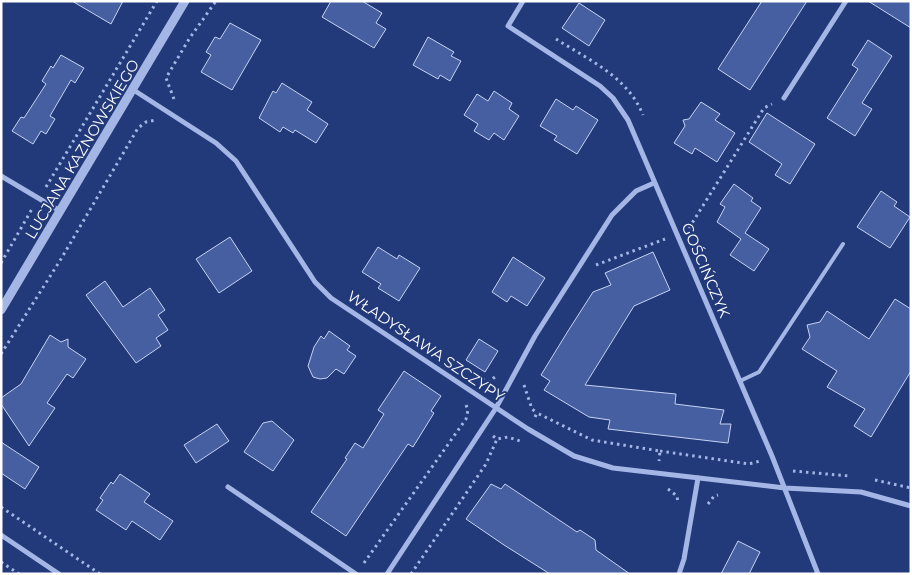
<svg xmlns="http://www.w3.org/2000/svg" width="912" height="575" font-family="Montserrat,sans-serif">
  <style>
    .building { fill: #465fa1; stroke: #c6d3f4 }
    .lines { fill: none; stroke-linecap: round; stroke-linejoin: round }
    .path { stroke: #a3b6e5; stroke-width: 3; stroke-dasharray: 2.5 4; stroke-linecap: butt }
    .service { stroke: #a3b6e5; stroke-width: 4 }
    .minor { stroke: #a3b6e5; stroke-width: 5 }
    .tertiary { stroke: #a3b6e5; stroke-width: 9 }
    .labels { text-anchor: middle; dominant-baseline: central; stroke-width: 4; stroke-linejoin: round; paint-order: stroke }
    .street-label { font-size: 15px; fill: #fff; stroke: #22397a }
  </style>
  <rect width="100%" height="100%" fill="#22397a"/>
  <g class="building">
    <path d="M72,1H123L111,24Z"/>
    <path d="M331,1H362L382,13L376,23L386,29L374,48L322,17Z"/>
    <path d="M762,1H807L750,90L718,69Z"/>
    <path d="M868,1H911V28Z"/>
    <path d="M579,3L605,20L589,46L562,28Z"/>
    <path d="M230,23L261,40L232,90L201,72L211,55L206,52L215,37L220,39Z"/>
    <path d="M428,37L454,52L451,56L461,61L450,81L440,75L438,79L413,65Z"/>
    <path d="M868,40L892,56L862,103L872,109L855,136L827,118L858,69L852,65Z"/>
    <path d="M61,55L84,68L75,83L71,80L50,116L55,119L46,134L41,131L33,144L12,131L21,117L24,118L46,84L42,81L51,66L53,68Z"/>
    <path d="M282,83L312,102L307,110L328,124L316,143L295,130L293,133L283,127L280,132L259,118L273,91L276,93Z"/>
    <path d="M494,91L512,103L509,109L519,116L504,140L494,133L489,140L474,131L478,124L464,115L477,94L488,101Z"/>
    <path d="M556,99L573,110L576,106L598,120L577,154L554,140L557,136L540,126Z"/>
    <path d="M701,102L720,114L715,120L735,133L717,162L695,148L692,154L674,143L685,126L683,120L689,119Z"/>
    <path d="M767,113L815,144L790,184L775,175L782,164L749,142Z"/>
    <path d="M734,184L753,198L751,201L761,208L745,233L769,249L754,271L730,255L741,239L717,222L725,207L720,204Z"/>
    <path d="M881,191L897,202L894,206L910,217L890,248L857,227Z"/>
    <path d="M230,237L252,271L219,293L196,259Z"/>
    <path d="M378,247L397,259L399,255L420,268L399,301L378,288L381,284L362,272Z"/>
    <path d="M653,252L670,290L634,306L585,385L676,394L675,404L724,410L720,424H731L728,443L608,429L610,420L589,417L544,390L550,381L541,375L568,331L593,292L611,285L605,273Z"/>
    <path d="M513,257L545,278L527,306L511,296L507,302L492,292Z"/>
    <path d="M105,281L123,307L150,288L165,310L158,315L168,330L156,338L161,346L136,363L86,295Z"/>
    <path d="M895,299L911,309V371L871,437L854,426L865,409L827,387L837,371L802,349L810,337L807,325L820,322L827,311L869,339Z"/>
    <path d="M329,331L350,346L347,350L356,356L344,374L336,369L327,378L320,379L313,377L308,366L314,347L321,336L324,339Z"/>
    <path d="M50,335L61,342L68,339V347L86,359L73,378L67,374L47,403L55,408L29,446L1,404V398L21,384Z"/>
    <path d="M479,339L498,351L485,372L466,360Z"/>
    <path d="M404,371L441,396L431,411L434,413L413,447L408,444L346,536L311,512L347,459L345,458L355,443L363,448L384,414L378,410Z"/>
    <path d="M272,421L294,440L273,471L244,452L263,423Z"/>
    <path d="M217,424L229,441L196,463L184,445Z"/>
    <path d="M1,442L39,467L25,489L1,473Z"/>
    <path d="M120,474L150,494L144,502L173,521L160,540L132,521L126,530L96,510L103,500L100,498L111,482L113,484Z"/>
    <path d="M491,484L501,489L505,484L577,532L580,530L595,540L596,550L630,574H550L504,545L466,519Z"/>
    <path d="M738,541L760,552L749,574H721Z"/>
  </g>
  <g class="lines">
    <g class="path">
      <path d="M556,39C589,60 628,77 643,115"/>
      <path d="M174,99L166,78L189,39L216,1"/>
      <path d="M46,187L157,1"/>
      <path d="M689,228L764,108L772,104"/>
      <path d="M1,263L32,209"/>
      <path d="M596,265L665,239"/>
      <path d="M1,354L61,259L138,128L146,122L156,120"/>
      <path d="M477,379L478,377L489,382L496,376"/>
      <path d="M524,385L532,409L537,413"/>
      <path d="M535,417L537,413L592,440L660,451L659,461"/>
      <path d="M493,436L497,439L508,437L520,441"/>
      <path d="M660,451L749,464L760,461"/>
      <path d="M793,471L849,476"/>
      <path d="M875,480L911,488"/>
      <path d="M668,489L677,496L678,503"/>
      <path d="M708,504L714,496L718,495"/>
      <path d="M1,507L100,574"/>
      <path d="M1,562L19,574"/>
      <path d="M364,563L466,419L468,410L466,405"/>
      <path d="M411,574L486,464L497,439"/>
    </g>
    <path class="service" d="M740,381L759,372L843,244"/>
    <g class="minor">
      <path d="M523,1L508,26L600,86L613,98L628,120L772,456L818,574"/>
      <path d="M132,89L216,143L236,161L315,282L331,298L528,429L574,456L613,468L785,488L861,492L911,506"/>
      <path d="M784,98L846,1"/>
      <path d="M1,176L60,211"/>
      <path d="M228,487L356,574"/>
      <path d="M1,535L59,574"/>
      <path d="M387,574L496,408L535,336L612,215L636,191L654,183"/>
      <path d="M679,574L684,559L698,478"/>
    </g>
    <path class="tertiary" d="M1,310L185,1"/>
  </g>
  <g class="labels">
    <g class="street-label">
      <text transform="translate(82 149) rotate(-59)">LUCJANA KAZNOWSKIEGO</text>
      <text transform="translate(706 270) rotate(67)">GOŚCIŃCZYK</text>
      <text transform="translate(426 346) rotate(34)">WŁADYSŁAWA SZCZYPY</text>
    </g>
  </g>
  <rect width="912" height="575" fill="none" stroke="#ffffff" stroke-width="5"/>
</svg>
